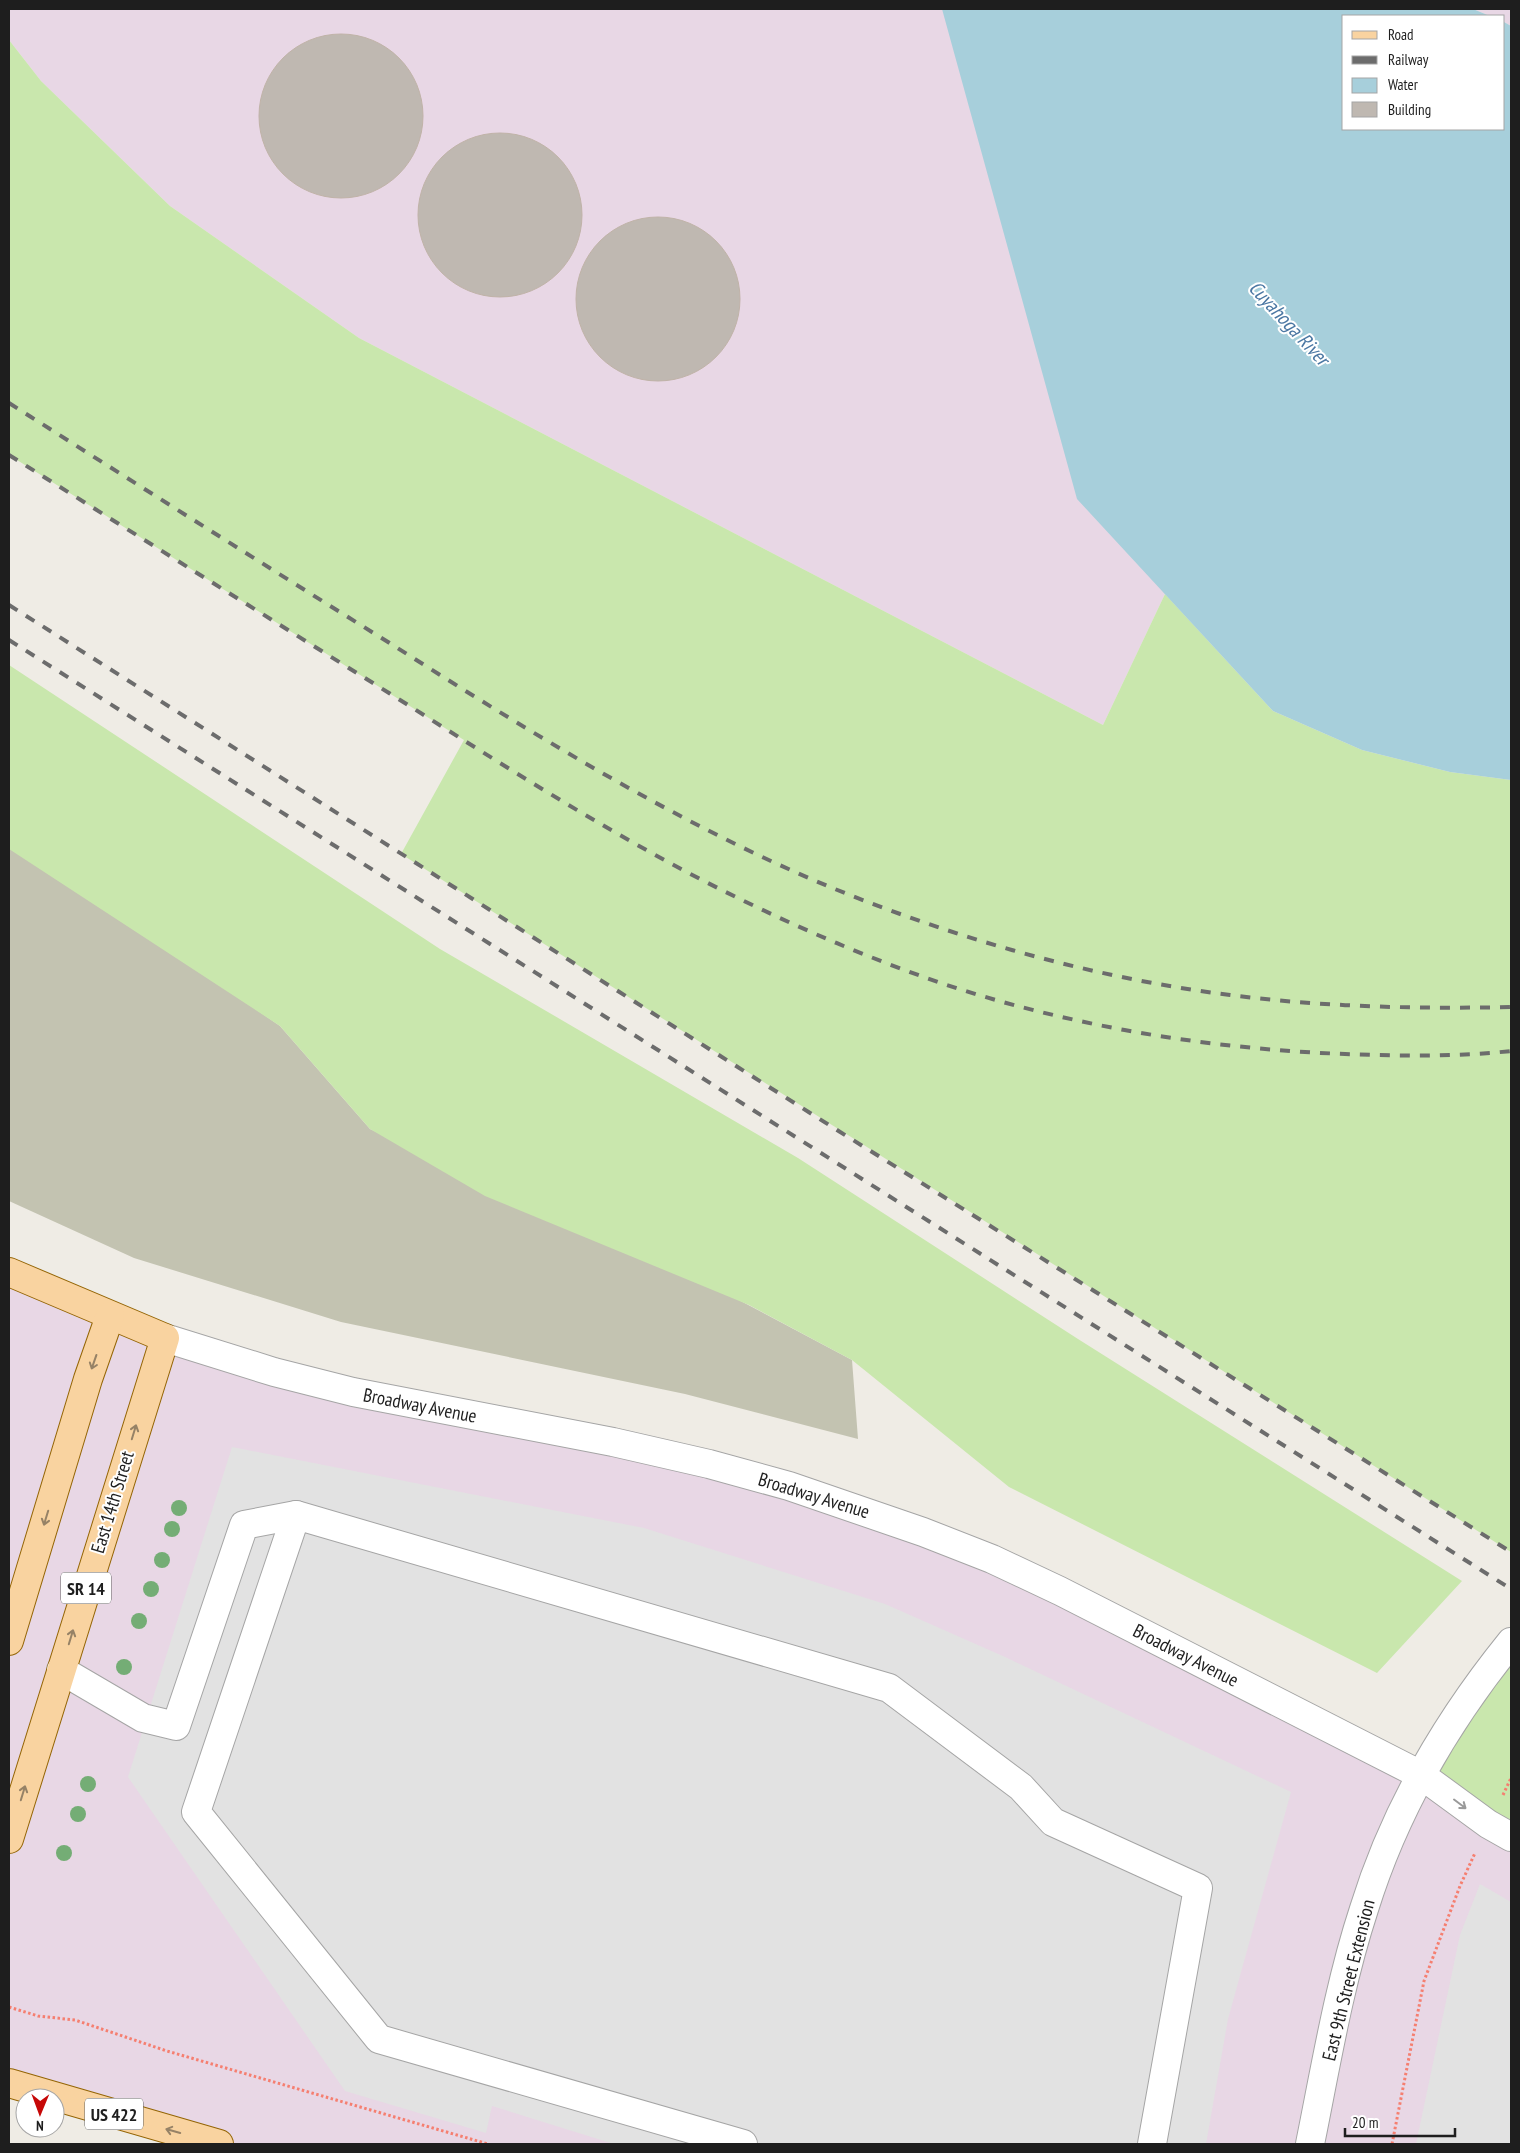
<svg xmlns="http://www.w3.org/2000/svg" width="1520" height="2153" font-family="'PT Sans Narrow',sans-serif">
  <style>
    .industrial { fill: #e8d7e5 }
    .construction { fill: #c3c3b1 }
    .grass { fill: #c9e7ad }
    .parking { fill: #e2e2e2 }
    .water { fill: #a7cfdb }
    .building { fill: #bfb8b1; stroke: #c0b3a8 }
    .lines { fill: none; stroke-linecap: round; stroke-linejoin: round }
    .minor-casing { stroke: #a5a5a5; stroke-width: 30 }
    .major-casing { stroke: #946505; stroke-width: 30 }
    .path { stroke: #f57f70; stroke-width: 3; stroke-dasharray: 2.5 2.5; stroke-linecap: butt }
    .minor { stroke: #fff; stroke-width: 28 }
    .major { stroke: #f9d3a0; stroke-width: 28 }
    .rail { stroke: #6c6c6c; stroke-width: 4; stroke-dasharray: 10 10; stroke-linecap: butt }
    .tree { fill: #74ad75 }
    .oneway { stroke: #968266 }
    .oneway2 { stroke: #9a9a9a }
    .labels { text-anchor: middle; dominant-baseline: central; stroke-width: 4; stroke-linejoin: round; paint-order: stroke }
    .shield { fill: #fff; stroke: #626262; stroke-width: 1 }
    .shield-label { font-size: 18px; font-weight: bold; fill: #1e1e1e }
    .street-label { font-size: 19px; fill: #1e1e1e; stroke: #fff }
    .water-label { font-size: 20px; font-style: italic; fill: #4b77a3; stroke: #fff }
  </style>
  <rect width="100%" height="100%" fill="#efece5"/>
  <g class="industrial">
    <path d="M9,9H1363L1344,16L1165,594L1103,725L359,338L170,206L41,81L9,40Z"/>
    <path d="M1473,9H1511V26L1504,22V16H1490Z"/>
    <path d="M9,1272L26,1281L437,1409L923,1532L1511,1837V2144H221L9,2082Z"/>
  </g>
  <path class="construction" d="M9,838L280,1026L370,1129L735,1298L852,1360L858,1439L685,1394L341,1322L134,1258L9,1201Z"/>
  <g class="grass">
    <path d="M9,40L41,81L170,206L359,338L1103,725L1165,594L1273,711L1362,750L1450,772L1511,780V1552L401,854L464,740L9,455Z"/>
    <path d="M9,665L440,949L798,1158L1078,1339L1462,1581L1377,1673L1009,1487L852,1360L749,1305L485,1196L370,1129L280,1026L9,849Z"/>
    <path d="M1511,1636V1837L1421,1775Z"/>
  </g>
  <g class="parking">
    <path d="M232,1447L644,1528L885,1604L1005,1657L1291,1792L1228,2019L1206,2144H614L492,2106L486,2133L345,2091L128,1777Z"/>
    <path d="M1480,1884L1511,1902V2144H1416L1460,1935Z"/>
  </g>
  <path class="water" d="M942,9H1473L1490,16H1344V129H1504V22L1511,26V780L1450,772L1362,750L1273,711L1077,499Z"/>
  <g class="building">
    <circle cx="341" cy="116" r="82"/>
    <circle cx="500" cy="215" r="82"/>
    <circle cx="658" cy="299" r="82"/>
  </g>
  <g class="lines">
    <g class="minor-casing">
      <g id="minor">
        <path d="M165,1338L274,1372L353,1392L613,1442L709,1464L789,1486L923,1532L992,1559L1060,1591L1421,1775L1488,1824L1511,1837"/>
        <path d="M296,1515L196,1812L379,2039L743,2144"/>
        <path d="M61,1670L143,1718L176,1726L244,1525L296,1515L889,1688L1021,1787L1053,1822L1198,1888L1152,2144"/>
        <path d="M1310,2144C1326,2065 1339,1985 1364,1909C1394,1812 1447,1721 1511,1642"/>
      </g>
    </g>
    <g class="major-casing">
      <g id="major">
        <path d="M9,1272L165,1338L9,1839"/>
        <path d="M9,1641L88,1379L110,1316"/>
        <path d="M9,2083L219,2144"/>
      </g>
    </g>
    <g class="path">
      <path d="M1503,1795L1511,1778"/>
      <path d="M9,2007L38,2016L75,2020L167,2051L488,2144"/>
      <path d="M1392,2144L1424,1981L1460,1886L1475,1853"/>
    </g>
    <use href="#minor" class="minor"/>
    <use href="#major" class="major"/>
    <g class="rail">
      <path d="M9,403C135,483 261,563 388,642C528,731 676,823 830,887C957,939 1094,978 1230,995C1323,1007 1418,1009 1511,1007"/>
      <path d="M9,455C135,534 262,614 389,693C492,758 594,824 702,880C778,919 857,954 938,982C1068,1026 1209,1049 1345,1054C1400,1056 1456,1057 1511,1051"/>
      <path d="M9,605L837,1130L1511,1552"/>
      <path d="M9,640L1511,1589"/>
    </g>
  </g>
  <g class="tree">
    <circle cx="179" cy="1508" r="8"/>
    <circle cx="172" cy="1529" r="8"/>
    <circle cx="162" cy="1560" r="8"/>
    <circle cx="151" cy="1589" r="8"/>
    <circle cx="139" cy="1621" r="8"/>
    <circle cx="124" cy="1667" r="8"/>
    <circle cx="88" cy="1784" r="8"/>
    <circle cx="78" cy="1814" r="8"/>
    <circle cx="64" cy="1853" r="8"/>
  </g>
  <defs><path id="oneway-shaft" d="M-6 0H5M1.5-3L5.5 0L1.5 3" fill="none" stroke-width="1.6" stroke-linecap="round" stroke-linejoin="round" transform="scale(1.25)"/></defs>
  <g class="oneway">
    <use href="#oneway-shaft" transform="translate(94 1362) rotate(109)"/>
    <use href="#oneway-shaft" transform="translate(134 1432) rotate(-73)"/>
    <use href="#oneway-shaft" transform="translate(46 1518) rotate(107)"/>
    <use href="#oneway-shaft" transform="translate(71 1637) rotate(-73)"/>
    <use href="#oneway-shaft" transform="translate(23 1793) rotate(-73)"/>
    <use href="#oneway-shaft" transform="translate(173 2131) rotate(-164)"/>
  </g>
  <use class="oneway2" href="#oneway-shaft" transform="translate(1460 1804) rotate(37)"/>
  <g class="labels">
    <g class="shield">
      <rect x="61" y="1572.5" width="50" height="31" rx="4"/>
      <rect x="85" y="2098.5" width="58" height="31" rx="4"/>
    </g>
    <g class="shield-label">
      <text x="86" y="1588">SR 14</text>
      <text x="114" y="2114">US 422</text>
    </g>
    <g class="street-label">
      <text transform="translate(420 1405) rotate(11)">Broadway Avenue</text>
      <text transform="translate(814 1495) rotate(17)">Broadway Avenue</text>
      <text transform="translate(112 1502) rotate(-73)">East 14th Street</text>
      <text transform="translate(1186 1655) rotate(27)">Broadway Avenue</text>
      <text transform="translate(1348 1980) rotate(-76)">East 9th Street Extension</text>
    </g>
    <g class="water-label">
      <text transform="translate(1289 323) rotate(47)">Cuyahoga River</text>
    </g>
  </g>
  <rect width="1520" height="2153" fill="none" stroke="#1e1e1e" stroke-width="20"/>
  <rect x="1342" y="15" width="162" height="115" fill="#ffffff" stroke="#a5a5a5"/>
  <rect x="1352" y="31" width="25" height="8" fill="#f9d3a0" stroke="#a5a5a5"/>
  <text x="1388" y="40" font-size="15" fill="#1e1e1e">Road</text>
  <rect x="1352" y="56" width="25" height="8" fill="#6c6c6c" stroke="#a5a5a5"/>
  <text x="1388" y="65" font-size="15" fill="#1e1e1e">Railway</text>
  <rect x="1352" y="78" width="25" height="15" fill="#a7cfdb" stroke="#a5a5a5"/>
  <text x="1388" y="90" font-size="15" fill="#1e1e1e">Water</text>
  <rect x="1352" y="102" width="25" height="15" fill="#bfb8b1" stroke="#a5a5a5"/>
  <text x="1388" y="115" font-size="15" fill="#1e1e1e">Building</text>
  <g transform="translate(40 2113) rotate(181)"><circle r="24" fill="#ffffff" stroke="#a5a5a5"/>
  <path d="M0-4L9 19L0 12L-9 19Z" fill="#c60807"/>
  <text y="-8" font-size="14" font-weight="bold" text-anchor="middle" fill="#1e1e1e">N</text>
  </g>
  <path d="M1345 2128v8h110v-8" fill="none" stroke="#1e1e1e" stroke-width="2.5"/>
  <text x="1352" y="2128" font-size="15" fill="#1e1e1e" stroke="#ffffff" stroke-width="4" paint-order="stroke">20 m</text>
</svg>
